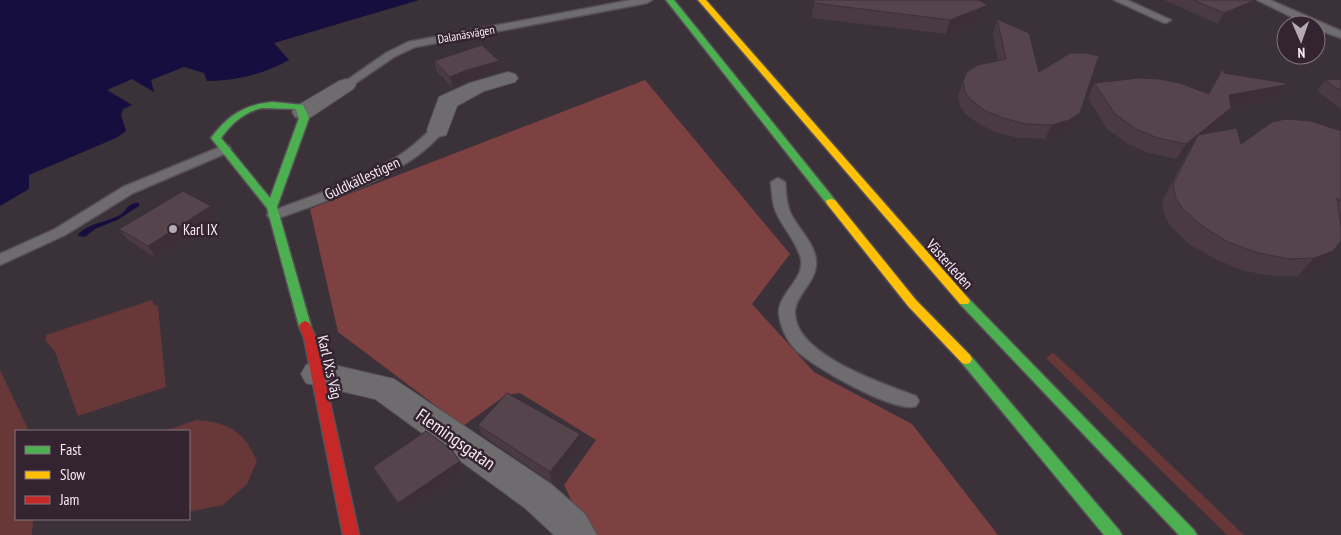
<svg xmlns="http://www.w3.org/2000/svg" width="1341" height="535" font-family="'PT Sans Narrow',sans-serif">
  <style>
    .green { fill: #683838 }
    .forest { fill: #7e4141 }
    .water { fill: #160e3f }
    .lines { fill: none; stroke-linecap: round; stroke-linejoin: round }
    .lane-casing { stroke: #575056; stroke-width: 3 }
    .street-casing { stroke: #575056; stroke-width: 2 }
    .fast-casing { stroke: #575056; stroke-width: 3 }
    .slow-casing { stroke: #575056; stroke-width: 3 }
    .jam-casing { stroke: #575056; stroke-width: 3 }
    .lane { fill: #6f6c70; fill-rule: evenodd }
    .street { fill: #6f6c70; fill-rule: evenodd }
    .fast { fill: #4caf50; fill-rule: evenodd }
    .slow { fill: #ffc107; fill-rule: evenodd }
    .jam { fill: #c62828; fill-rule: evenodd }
    .wall { fill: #4a3a42 }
    .shaded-wall { fill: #3c3036 }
    .building { fill: #56444d; stroke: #3c3036 }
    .poi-dot { fill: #b4aab3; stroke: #342431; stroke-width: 2 }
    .labels { text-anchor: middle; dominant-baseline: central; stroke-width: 5; stroke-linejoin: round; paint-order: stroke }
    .far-street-label { font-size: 12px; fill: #f6ebf4; stroke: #342431 }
    .street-label { font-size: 15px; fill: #f6ebf4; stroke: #342431 }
    .poi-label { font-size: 15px; fill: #f6ebf4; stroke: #342431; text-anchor: start }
    .near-street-label { font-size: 18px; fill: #f6ebf4; stroke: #342431 }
  </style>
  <rect width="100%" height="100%" fill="#3a3139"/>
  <g class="green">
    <path d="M152,300L154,305L158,306L166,387L78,416L55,352L46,341V335Z"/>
    <path d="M1053,353L1071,369L1244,535H1227L1224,532L1046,358Z"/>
    <path d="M0,370L29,431H16V519H33L32,535H0Z"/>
    <path d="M196,420C228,422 244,431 257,461L247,484L223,505L193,511H189V431H165Z"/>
  </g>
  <path class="forest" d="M645,80L790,254L752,304L814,372L912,424L998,535H588L564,485L596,440L520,393L506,395L463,426L338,332L310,209Z"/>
  <g class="water">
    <path d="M0,0H419L274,43L289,60C264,74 236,81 207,81L204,73L184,67L151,80L154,92L132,79L107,90L132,105L123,109L121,115L126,131L116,138L29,175V189L0,206Z"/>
    <path d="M135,203H139V206L117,220L95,229L85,237L79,236L78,234C90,223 106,222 120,215C127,211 126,205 135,203Z"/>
  </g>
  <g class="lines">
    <g class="lane-casing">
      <g id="lane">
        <path d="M631,0H652L647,3L415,47L394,57L350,87H342L340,85L386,53L408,42Z"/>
        <path d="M1114,0H1127L1171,20L1166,23L1162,22Z"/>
        <path d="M1257,0H1270L1341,31V38L1316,29V25H1308Z"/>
        <path d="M438,126L444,130C411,174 329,200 279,218H269L267,215L269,212C313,196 358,181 397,157C411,149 422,137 434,127Z"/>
        <path d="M225,145L229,146L231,149L229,152L133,193L65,235L0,265V254L55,229L123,187Z"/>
        <path d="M778,178L785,182C786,192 786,202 790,212C797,228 816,244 816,262C817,281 797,293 795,310C791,354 884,384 916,396L919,401L916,406C896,414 811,366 795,349C786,339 781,327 779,315C777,294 805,280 801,259C797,242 783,228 776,212C772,203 772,192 771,182Z"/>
      </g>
    </g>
    <g class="street-casing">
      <g id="street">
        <path d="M508,72L515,74L518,78L515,82L484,91L457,106L446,135L438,137L430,135L427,130L439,97L470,83Z"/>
        <path d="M346,79L353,81L356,85L353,89L311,117L303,119L295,117L292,112L295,107L339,81Z"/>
        <path d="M317,361L394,379L551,484L585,514L597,535H554L525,508L375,399L306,383L301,374L306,365Z"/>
      </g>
    </g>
    <g class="fast-casing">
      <g id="fast">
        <path d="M666,0H674L835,200L836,202L835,204H827Z"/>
        <path d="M273,102L303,105L309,118L277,207L311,326L309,329H301L299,326L267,208L211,138C228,115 245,104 273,102ZM262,108L296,109L299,118L270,198L221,138C232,123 244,112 262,108Z"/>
        <path d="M964,297L968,298L1194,530L1197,535H1179L960,304L958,301L960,298Z"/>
        <path d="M966,354L970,355L1119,530L1122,535H1104L962,363L960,359L962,355Z"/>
      </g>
    </g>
    <g class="slow-casing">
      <g id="slow">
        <path d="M698,0H706L968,298L970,301L968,304H960Z"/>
        <path d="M831,199L835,200L916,300L970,355L972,359L970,363L966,364L962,363L908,306L827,204L826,202L827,200Z"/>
      </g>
    </g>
    <g class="jam-casing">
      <path id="jam" d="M305,321L309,323L316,338L359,535H343L304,338L299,326L301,323Z"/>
    </g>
    <use href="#lane" class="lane"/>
    <use href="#street" class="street"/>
    <use href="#fast" class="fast"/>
    <use href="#slow" class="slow"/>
    <use href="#jam" class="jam"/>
  </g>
  <g class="wall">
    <path d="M814,0L988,5L984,20L946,34L812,18Z"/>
    <path d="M1164,0H1256L1250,10L1218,24Z"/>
    <path d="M997,19L1039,72L1073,128L1062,135L1045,139L1019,138L997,133L979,124L965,114L960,106L958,96L963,81L998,61L993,33Z"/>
    <path d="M434,61H499L501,71L469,81L453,88L437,72Z"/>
    <path d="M1223,68L1224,73L1276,99L1231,108L1222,123L1209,133L1241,144L1341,131V241L1318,269L1298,276H1274L1244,271L1215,259L1189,244L1171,227L1165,217L1162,201L1190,148L1176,159L1149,153L1128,144L1107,129L1088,98L1094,83L1208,94Z"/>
    <path d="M1341,79V109L1317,91L1325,80Z"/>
    <path d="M211,206L218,217L156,258L128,240L119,229Z"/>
    <path d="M478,425L582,444L552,483L482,435Z"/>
    <path d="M460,461L464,471L404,513L379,477L373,467Z"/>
  </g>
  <g class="shaded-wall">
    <path d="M1256,0L1250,10L1218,24L1224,13Z"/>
    <path d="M988,5L984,20L946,34L950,20Z"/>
    <path d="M499,61L501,71L469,81L453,88L450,77L467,70Z"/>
    <path d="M1286,85L1276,99L1219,110L1229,95Z"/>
    <path d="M1231,108L1222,123L1193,146L1198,135L1190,148L1176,159L1186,144Z"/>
    <path d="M1080,113L1073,128L1062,135L1045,139L1052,125Z"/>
    <path d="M211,206L218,217L156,258L148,246Z"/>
    <path d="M1333,251L1318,269L1298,276L1314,258Z"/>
    <path d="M580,434L582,444L552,483L550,472Z"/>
    <path d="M460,461L464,471L404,513L398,503Z"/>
  </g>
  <g class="building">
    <path d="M814,0H978L988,5L950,20L814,3Z"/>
    <path d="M1193,0H1256L1224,13Z"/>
    <path d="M997,19L1029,33L1039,72L1070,53H1085L1099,56L1080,113L1069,120L1052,125L1025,124L1003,118L984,110L970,99L965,92L963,81L967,72L978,65L1006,59Z"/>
    <path d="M482,45L499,61L467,70L450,77L434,61Z"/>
    <path d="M1223,68L1224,73L1286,83V85L1229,95L1231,108L1186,144L1158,138L1136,129L1115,114L1094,83L1139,78L1159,79L1180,83L1209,94Z"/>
    <path d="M1341,79V91L1325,80Z"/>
    <path d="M1286,119L1311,121L1341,131V201L1337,198L1341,227V241L1333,251L1314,258L1289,259L1258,253L1228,242L1202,226L1183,209L1176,199L1173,184L1198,135L1237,128L1241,144L1272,122Z"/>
    <path d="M183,191L211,206L148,246L119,229Z"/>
    <path d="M507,393L580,434L550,472L478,425Z"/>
    <path d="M426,431L451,449L460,461L398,503L373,467Z"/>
  </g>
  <circle class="poi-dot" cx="173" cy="229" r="5"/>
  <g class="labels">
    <g class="far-street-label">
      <text transform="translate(466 34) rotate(-10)">Dalanäsvägen</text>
    </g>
    <g class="street-label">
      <text transform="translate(362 178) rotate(-25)">Guldkällestigen</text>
      <text transform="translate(950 264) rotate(48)">Västerleden</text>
      <text transform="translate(330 367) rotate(77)">Karl IX:s Väg</text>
    </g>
    <g class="poi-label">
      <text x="183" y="229">Karl IX</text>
    </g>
    <g class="near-street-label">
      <text transform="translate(456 439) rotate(35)">Flemingsgatan</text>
    </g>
  </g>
  <rect x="15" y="430" width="175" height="90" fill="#342431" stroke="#82747f"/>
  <rect x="25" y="446" width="25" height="8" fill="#4caf50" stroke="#82747f"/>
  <text x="60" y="455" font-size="15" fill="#f6ebf4">Fast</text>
  <rect x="25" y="471" width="25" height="8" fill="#ffc107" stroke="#82747f"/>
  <text x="60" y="480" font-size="15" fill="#f6ebf4">Slow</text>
  <rect x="25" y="496" width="25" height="8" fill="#c62828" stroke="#82747f"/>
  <text x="60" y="505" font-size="15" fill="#f6ebf4">Jam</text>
  <g transform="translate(1301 40) rotate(178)"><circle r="24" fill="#342431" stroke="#82747f"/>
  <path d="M0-4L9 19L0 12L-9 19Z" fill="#b4aab3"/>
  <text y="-8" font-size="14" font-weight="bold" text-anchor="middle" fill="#f6ebf4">N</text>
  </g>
</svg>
